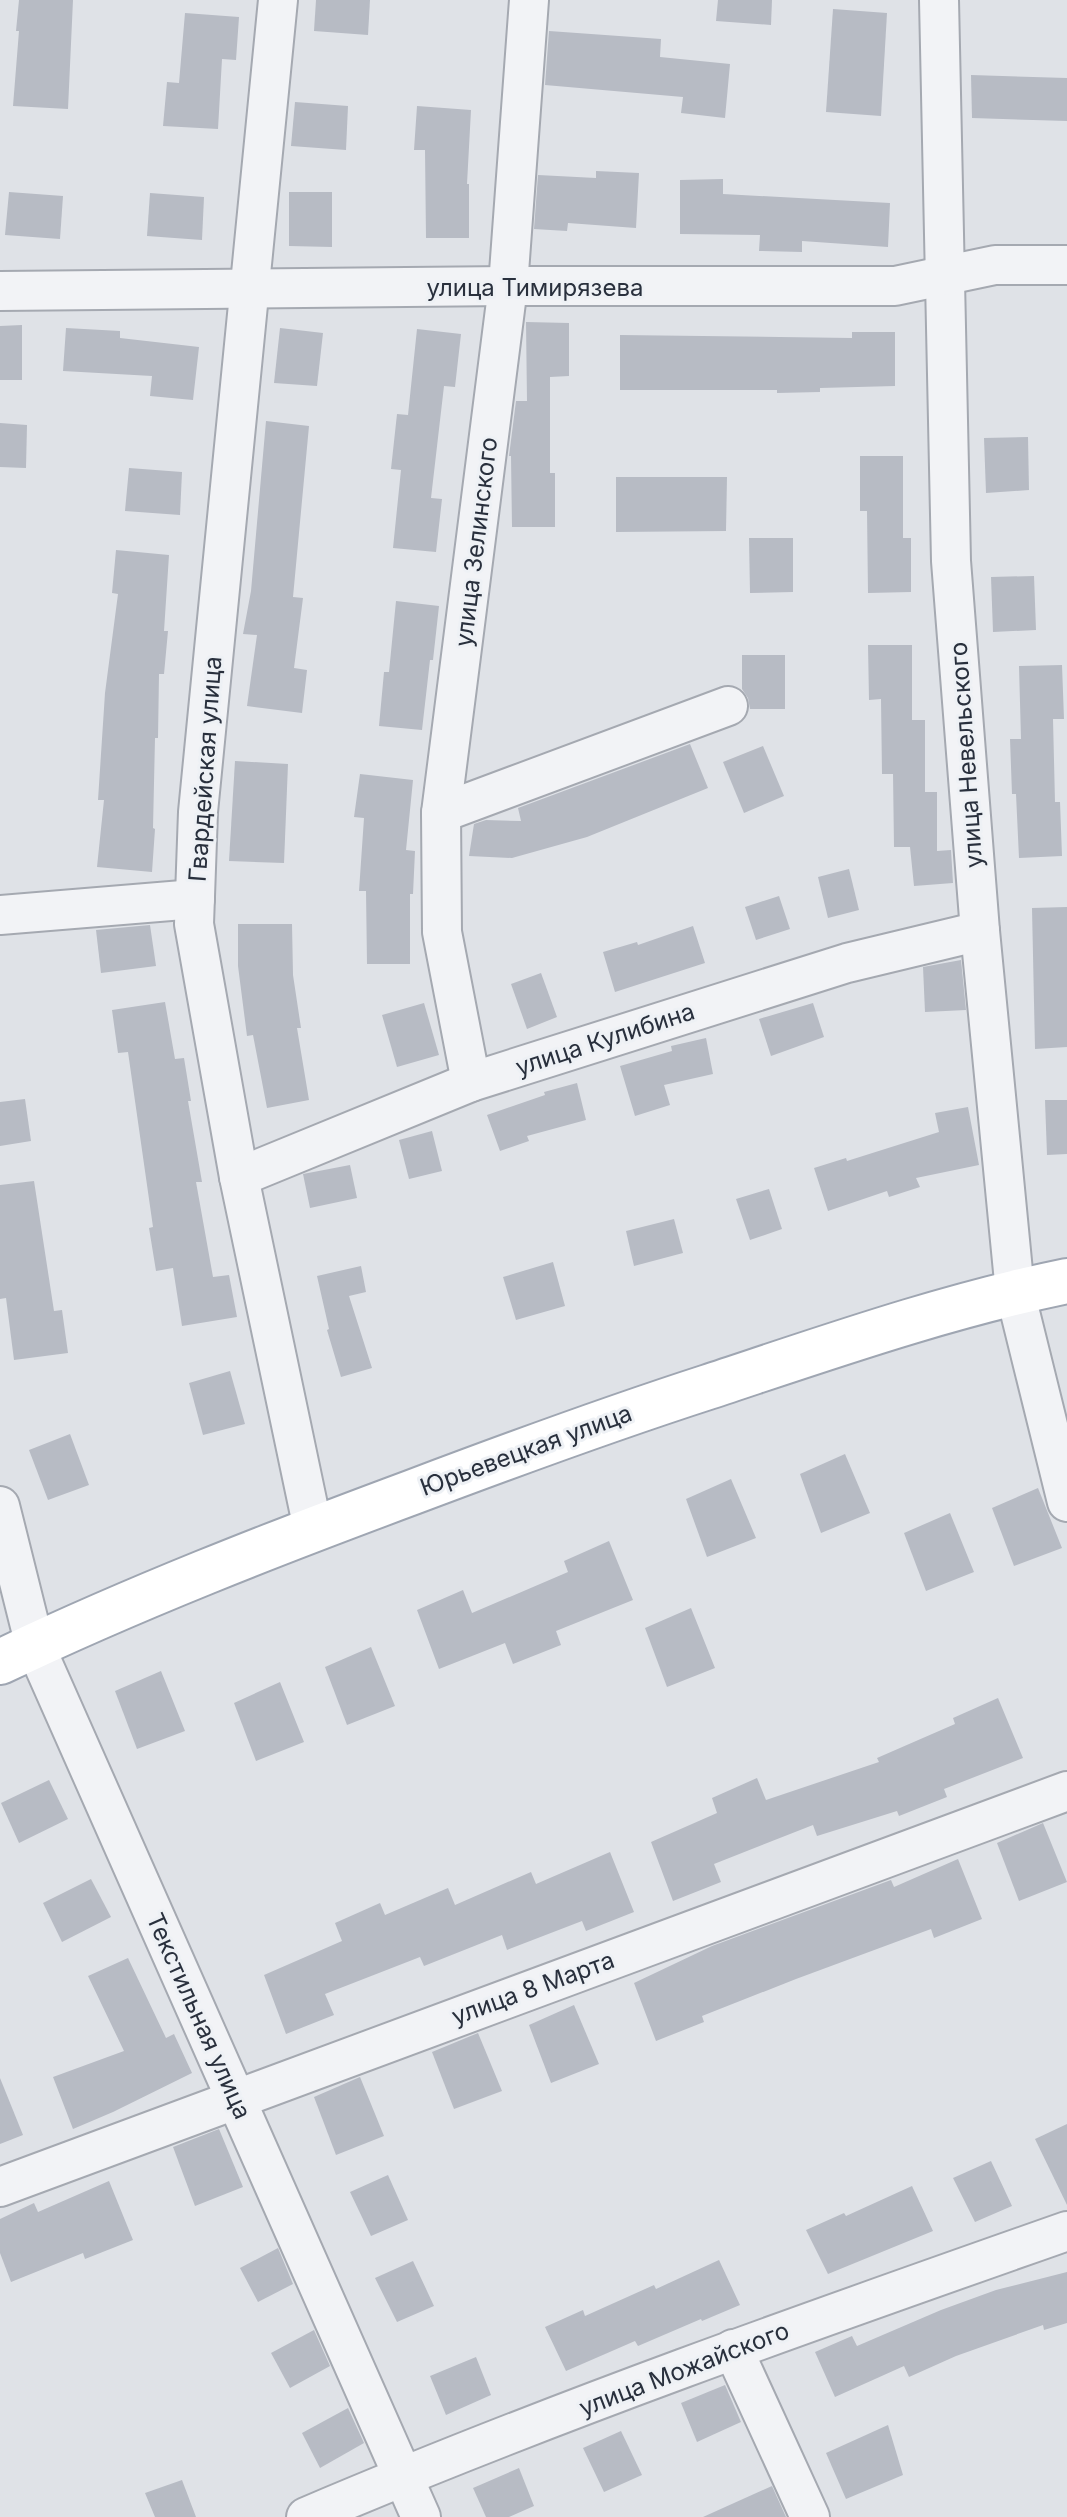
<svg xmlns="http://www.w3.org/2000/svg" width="1067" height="2517" font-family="Inter,sans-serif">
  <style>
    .building { fill: #b7bbc4 }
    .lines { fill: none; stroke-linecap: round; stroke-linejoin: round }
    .minor-casing { stroke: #a5a9b1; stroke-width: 42 }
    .major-casing { stroke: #9fa6b2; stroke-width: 48 }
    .minor { stroke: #f2f3f6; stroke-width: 38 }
    .major { stroke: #fff; stroke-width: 44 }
    .labels { text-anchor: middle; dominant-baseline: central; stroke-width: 6; stroke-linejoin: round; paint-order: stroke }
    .street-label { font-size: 24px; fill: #29303d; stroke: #eef1f5 }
  </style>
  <rect width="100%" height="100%" fill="#dfe2e7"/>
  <g class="building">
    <path d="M19,0H73L68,109L13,106L19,31H16Z"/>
    <path d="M316,0H370L368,35L314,31Z"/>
    <path d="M718,0H772L771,25L716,21Z"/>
    <path d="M833,9L887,13L881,116L826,112Z"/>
    <path d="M185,13L239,17L236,60L222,59L218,129L163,126L167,82L179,83Z"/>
    <path d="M549,31L661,39L660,57L730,64L725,118L681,113L683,97L545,85Z"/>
    <path d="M971,75L1067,78V121L972,118Z"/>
    <path d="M295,102L348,106L346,150L291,146Z"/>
    <path d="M417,106L471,110L467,184H469V238H426L425,150H414Z"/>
    <path d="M596,171L639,173L636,228L568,223L567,231L534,229L538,175L596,178Z"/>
    <path d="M723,179V194L890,203L888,247L802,241V252L759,251L760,235L680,234V180Z"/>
    <path d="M9,192L63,196L60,239L5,235Z"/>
    <path d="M289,192H332V247L289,246Z"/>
    <path d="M150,193L204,197L202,240L147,236Z"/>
    <path d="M526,322L569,323V376L550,377V473H555V527H512L511,456H509L516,401H527Z"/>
    <path d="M22,325V380H0V326Z"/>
    <path d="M66,328L120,331V338L199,347L193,400L150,396L152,376L63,371Z"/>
    <path d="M280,328L323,333L317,386L274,383Z"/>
    <path d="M417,329L461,334L455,387L444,386L431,498L442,499L436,552L393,548L401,470L391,469L397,414L408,415Z"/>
    <path d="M852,332H895V386L820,388V392L777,393V390H620V335L852,338Z"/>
    <path d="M266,421L309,426L293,597L303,598L294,668L307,670L302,713L247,706L257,635L243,634L251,591Z"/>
    <path d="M0,423L27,425L26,468L0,467Z"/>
    <path d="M1028,437L1029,490L986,493L984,438Z"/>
    <path d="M860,456H903V538H911V592L868,593L867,511H860Z"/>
    <path d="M129,468L182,472L180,515L125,511Z"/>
    <path d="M616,477H727L726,531L616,532Z"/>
    <path d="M749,538H793V592L750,593Z"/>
    <path d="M116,550L169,555L164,631H168L164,674H159L158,738H155L153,828L155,829L152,872L97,867L104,800H98L105,693L118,594L112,593Z"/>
    <path d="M1034,576L1036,630L993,632L991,577Z"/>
    <path d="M396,601L439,606L433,660H430L422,730L379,726L384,672H389Z"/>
    <path d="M868,645H912V720H925V792H937V851L951,850L953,883L914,886L910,847H894L893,774H882L881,699L869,700Z"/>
    <path d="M742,655H785V709H750L748,698L742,689Z"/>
    <path d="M1062,665L1064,719H1053L1055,802H1060L1062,856L1019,858L1016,794H1012L1010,739H1021L1019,666Z"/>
    <path d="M690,744L708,788L587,837L512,858L469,856L474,824L486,820L521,821L518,808Z"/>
    <path d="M763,746L784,796L744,813L723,762Z"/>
    <path d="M235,761L288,764L284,863L229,861Z"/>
    <path d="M360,774L413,780L406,850L415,851L413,894H410V964H367L366,891H359L364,818L354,817Z"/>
    <path d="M849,869L859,910L828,918L818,877Z"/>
    <path d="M779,896L790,929L756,940L745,907Z"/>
    <path d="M1067,907V1047L1035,1049L1032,908Z"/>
    <path d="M238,924H292L293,975L301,1028H297L309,1100L267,1108L253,1035L247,1036L238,966Z"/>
    <path d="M150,925L156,966L101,973L96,930Z"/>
    <path d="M693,926L705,963L615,992L603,952L637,942L638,945Z"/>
    <path d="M961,960L966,1010L925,1012L923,967Z"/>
    <path d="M541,973L557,1017L527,1029L511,984Z"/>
    <path d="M165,1002L175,1059L184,1058L191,1101H188L202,1182H196L213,1277L229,1275L237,1317L182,1326L173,1268L156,1271L149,1228L153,1227L128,1052L118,1053L112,1010Z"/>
    <path d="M424,1003L439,1055L397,1067L382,1015Z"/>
    <path d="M813,1003L824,1037L771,1056L759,1019Z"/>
    <path d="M706,1038L713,1074L664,1085L670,1105L635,1116L620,1066L672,1051L671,1046Z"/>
    <path d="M577,1083L586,1120L527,1136L529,1141L500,1151L487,1115L545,1095L544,1092Z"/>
    <path d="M25,1099L31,1141L0,1146V1102Z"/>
    <path d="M1045,1100H1067V1154L1047,1155Z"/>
    <path d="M968,1107L979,1165L916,1178L920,1187L889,1197L887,1191L828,1211L814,1168L846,1158L847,1161L939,1132L935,1113Z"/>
    <path d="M432,1131L442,1171L409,1179L399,1140Z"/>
    <path d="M350,1165L357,1198L310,1208L303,1174Z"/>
    <path d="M34,1181L54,1311L62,1310L68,1353L14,1360L6,1298L0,1299V1185Z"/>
    <path d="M769,1189L782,1229L750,1240L736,1199Z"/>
    <path d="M674,1219L683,1253L634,1266L626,1231Z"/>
    <path d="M553,1262L565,1306L516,1320L503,1277Z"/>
    <path d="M361,1266L366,1292L349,1296L372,1368L341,1377L327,1330L329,1329L317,1276Z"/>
    <path d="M230,1371L245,1424L203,1435L189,1383Z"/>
    <path d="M70,1434L89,1485L48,1500L29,1450Z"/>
    <path d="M845,1454L870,1513L821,1533L800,1474Z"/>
    <path d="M731,1479L756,1538L707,1557L686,1499Z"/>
    <path d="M1038,1488L1062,1548L1014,1566L992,1508Z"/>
    <path d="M950,1513L974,1572L926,1591L904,1533Z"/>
    <path d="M609,1541L633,1600L556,1631L561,1645L513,1664L505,1643L439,1669L417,1610L463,1590L472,1613L568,1572L564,1561Z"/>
    <path d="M691,1608L715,1668L667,1687L645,1628Z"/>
    <path d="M371,1647L395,1706L347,1725L325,1667Z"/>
    <path d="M161,1671L185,1731L137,1749L115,1691Z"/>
    <path d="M280,1682L304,1742L256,1761L234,1703Z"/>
    <path d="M998,1698L1023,1758L944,1789L947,1797L899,1816L897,1811L817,1836L813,1825L714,1864L721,1882L673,1901L651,1842L717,1813L712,1798L757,1778L766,1800L879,1762L877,1758L955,1724L953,1718Z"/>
    <path d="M49,1780L68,1819L19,1843L1,1803Z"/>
    <path d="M1043,1823L1067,1882L1019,1901L997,1843Z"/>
    <path d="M610,1852L634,1912L586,1931L582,1921L507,1950L502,1935L424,1966L420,1957L325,1994L334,2015L286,2034L264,1975L342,1941L335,1923L380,1903L385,1915L448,1888L455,1905L531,1872L536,1884Z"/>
    <path d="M958,1859L982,1919L934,1938L931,1929L796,1979L702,2016L704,2022L656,2041L634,1983L712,1946L891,1880L894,1887Z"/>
    <path d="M91,1879L111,1917L62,1942L43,1903Z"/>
    <path d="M128,1958L166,2038L174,2034L192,2073L113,2112L73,2129L53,2077L124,2051L88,1976Z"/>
    <path d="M574,2005L599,2064L551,2083L529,2025Z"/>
    <path d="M478,2033L502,2091L454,2109L432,2052Z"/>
    <path d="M360,2077L384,2136L336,2155L314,2097Z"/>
    <path d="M0,2078L23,2135L0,2144Z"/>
    <path d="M1067,2124V2205L1035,2139Z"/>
    <path d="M219,2129L243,2187L195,2206L173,2147Z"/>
    <path d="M991,2161L1012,2206L975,2222L953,2178Z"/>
    <path d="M388,2175L408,2220L371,2236L350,2192Z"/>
    <path d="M109,2181L133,2240L85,2259L83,2253L11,2282L0,2253V2219L34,2203L38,2212Z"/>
    <path d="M912,2186L933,2231L828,2274L806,2230L844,2213L846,2216Z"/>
    <path d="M278,2248L293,2284L258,2302L240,2268Z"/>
    <path d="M719,2260L740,2305L702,2321L701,2319L638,2346L635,2341L566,2371L545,2327L583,2310L585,2316L654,2285L656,2289Z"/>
    <path d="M413,2261L434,2306L397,2322L375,2278Z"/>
    <path d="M1067,2272V2323L1044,2330L1043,2325L956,2356L909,2377L904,2366L835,2397L815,2352L852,2336L857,2346L941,2310L996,2290Z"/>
    <path d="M314,2330L330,2366L290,2388L271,2353Z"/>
    <path d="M476,2357L491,2395L446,2415L430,2376Z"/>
    <path d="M725,2385L741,2422L697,2442L681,2403Z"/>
    <path d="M348,2408L364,2443L320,2468L302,2433Z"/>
    <path d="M888,2425L903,2475L846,2499L826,2453Z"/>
    <path d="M621,2431L642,2475L604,2492L583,2448Z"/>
    <path d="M519,2468L534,2506L509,2517H486L473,2488Z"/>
    <path d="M182,2480L196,2517H155L145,2493Z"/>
    <path d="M772,2486L786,2517H703Z"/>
  </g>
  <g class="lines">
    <g class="minor-casing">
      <g id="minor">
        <path d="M278,0L198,812L194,924L239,1177L313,1529"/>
        <path d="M939,0L951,561L980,931L1015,1292L1067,1502"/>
        <path d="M0,291L508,286H895L995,265H1067"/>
        <path d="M441,813L728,706"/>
        <path d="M0,915L195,899"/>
        <path d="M471,1082L442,932L441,813L508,286L529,0"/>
        <path d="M239,1177L471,1082L847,963L980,931"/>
        <path d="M0,1506L35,1646L421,2517"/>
        <path d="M0,2187L1067,1791"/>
        <path d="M733,2349L810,2517"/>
        <path d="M306,2517C555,2411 811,2321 1067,2231"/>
      </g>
    </g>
    <g class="major-casing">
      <path id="major" d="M0,1662C134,1598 273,1544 413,1492C511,1455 609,1419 708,1387C826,1348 945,1306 1067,1281"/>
    </g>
    <use href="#minor" class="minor"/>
    <use href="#major" class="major"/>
  </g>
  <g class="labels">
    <g class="street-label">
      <text x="535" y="287">улица Тимирязева</text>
      <text transform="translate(476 542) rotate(-83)">улица Зелинского</text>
      <text transform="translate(966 755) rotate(-94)">улица Невельского</text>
      <text transform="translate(205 769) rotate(-86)">Гвардейская улица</text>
      <text transform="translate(605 1039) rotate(-18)">улица Кулибина</text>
      <text transform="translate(526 1450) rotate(-20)">Юрьевецкая улица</text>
      <text transform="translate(533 1988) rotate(-20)">улица 8 Марта</text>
      <text transform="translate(199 2016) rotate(66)">Текстильная улица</text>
      <text transform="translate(684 2369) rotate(-21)">улица Можайского</text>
    </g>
  </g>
</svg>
